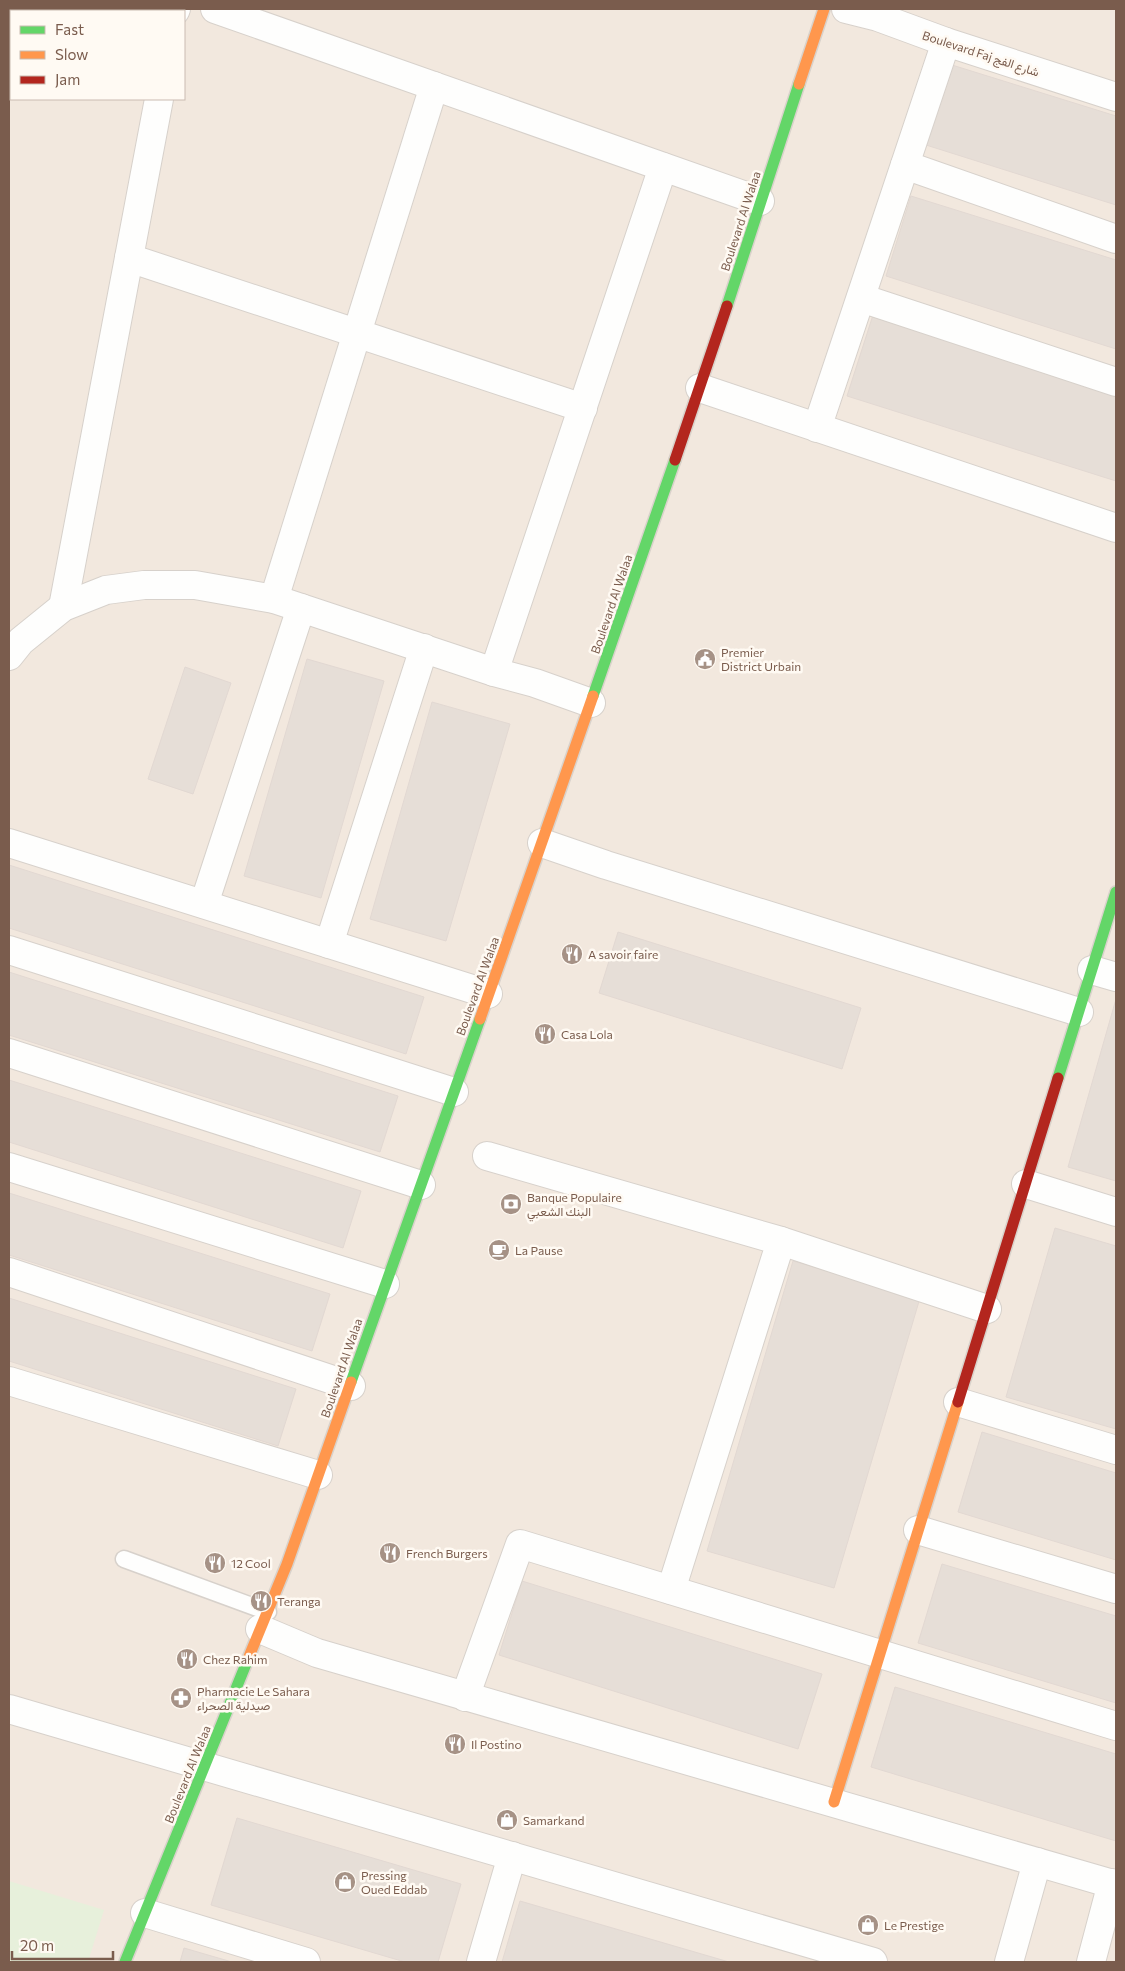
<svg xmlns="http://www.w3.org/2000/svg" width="1125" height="1971" font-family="Commissioner,Vazirmatn,sans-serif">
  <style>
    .residential { fill: #f2e8de; fill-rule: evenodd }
    .green { fill: #e7f0db }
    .building { fill: #e6ded7; stroke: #e2d8d2 }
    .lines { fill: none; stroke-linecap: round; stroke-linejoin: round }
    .lane-casing { stroke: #d7d1cb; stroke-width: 19 }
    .street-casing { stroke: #d7d1cb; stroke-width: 30 }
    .fast-casing { stroke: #d9d2cb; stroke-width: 14 }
    .slow-casing { stroke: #d9d2cb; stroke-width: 14 }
    .jam-casing { stroke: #d9d2cb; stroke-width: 14 }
    .lane { stroke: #fefefd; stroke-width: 16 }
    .street { stroke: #fefefd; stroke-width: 28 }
    .fast { stroke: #63d668; stroke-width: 11 }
    .slow { stroke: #ff974d; stroke-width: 11 }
    .jam { stroke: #b3261e; stroke-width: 11 }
    .labels { text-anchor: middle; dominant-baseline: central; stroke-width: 5; stroke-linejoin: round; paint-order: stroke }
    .street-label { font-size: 12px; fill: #7a5c4d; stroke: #fffaf3 }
    .poi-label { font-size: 12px; fill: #7a5c4d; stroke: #fffaf3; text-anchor: start }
  </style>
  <rect width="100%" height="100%" fill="#f9f5f0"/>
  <path class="residential" d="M9,9H1116V1962H9ZM11,11H184V99H11Z"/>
  <path class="green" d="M9,1881L104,1910L88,1962H9Z"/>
  <g class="building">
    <path d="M952,65L1116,116V205L926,145Z"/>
    <path d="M911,196L1116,260V349L886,276Z"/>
    <path d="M873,315L1116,392V481L847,396Z"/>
    <path d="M307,659L384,681L321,898L244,876Z"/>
    <path d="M185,667L231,683L193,794L148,779Z"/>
    <path d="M432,702L510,724L446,941L370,919Z"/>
    <path d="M9,865L424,997L406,1054L9,928Z"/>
    <path d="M618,932L861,1008L842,1069L599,993Z"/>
    <path d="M9,972L398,1096L380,1152L9,1035Z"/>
    <path d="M1116,999V1181L1068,1167Z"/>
    <path d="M9,1080L361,1191L343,1248L9,1142Z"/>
    <path d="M9,1193L330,1294L312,1351L9,1255Z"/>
    <path d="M1055,1228L1116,1246V1429L1006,1397Z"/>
    <path d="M793,1261L920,1298L834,1588L707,1551Z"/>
    <path d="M9,1298L296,1389L278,1446L9,1361Z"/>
    <path d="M982,1432L1116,1473V1560L958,1512Z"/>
    <path d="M942,1564L1116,1616V1703L918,1643Z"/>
    <path d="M522,1581L822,1674L798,1749L499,1655Z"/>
    <path d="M895,1687L1116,1754V1841L871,1767Z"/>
    <path d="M237,1818L461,1884L438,1962H405L211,1905Z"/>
    <path d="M520,1901L729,1962H502Z"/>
    <path d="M184,1948L232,1962H180Z"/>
  </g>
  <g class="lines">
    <g class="lane-casing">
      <path id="lane" d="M124,1559L268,1612"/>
    </g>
    <g class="street-casing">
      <g id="street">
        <path d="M215,9L760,201"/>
        <path d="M846,9L878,17L946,42L1116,97"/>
        <path d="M175,11L176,9"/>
        <path d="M905,165L1116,239"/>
        <path d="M129,258L583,408"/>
        <path d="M861,298L1116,382"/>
        <path d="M700,388L1116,528"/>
        <path d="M817,428L946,42"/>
        <path d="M274,599L434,86"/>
        <path d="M63,607L159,99"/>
        <path d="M9,656L21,641L63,607L106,590L144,585H195L274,599L494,672L535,683L591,703"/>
        <path d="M494,672L663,167"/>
        <path d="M9,843L488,994"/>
        <path d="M542,843L606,865L1079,1012"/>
        <path d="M204,904L301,608"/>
        <path d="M329,944L424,648"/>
        <path d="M9,950L454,1092"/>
        <path d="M1092,970L1116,977"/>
        <path d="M9,1053L421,1185"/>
        <path d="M487,1156L781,1241L987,1309"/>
        <path d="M9,1167L385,1284"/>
        <path d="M1026,1184L1116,1212"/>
        <path d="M9,1272L351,1386"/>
        <path d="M9,1381L318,1475"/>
        <path d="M958,1402L1116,1450"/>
        <path d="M918,1530L1116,1589"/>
        <path d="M671,1590L781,1241"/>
        <path d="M260,1629L317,1653L1116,1885"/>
        <path d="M465,1697L520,1544L1116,1726"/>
        <path d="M9,1709L873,1962"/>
        <path d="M145,1913L306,1962"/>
        <path d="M481,1962L512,1856"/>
        <path d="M1009,1962L1037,1862"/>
        <path d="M1091,1962L1112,1883"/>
      </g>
    </g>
    <g class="fast-casing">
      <g id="fast">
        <path d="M727,306L799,84"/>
        <path d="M593,696L675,460"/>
        <path d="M1058,1078L1116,892"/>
        <path d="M351,1382L480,1019"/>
        <path d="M125,1962L248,1659"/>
      </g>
    </g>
    <g class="slow-casing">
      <g id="slow">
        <path d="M799,84L824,9"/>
        <path d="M480,1019L593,696"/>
        <path d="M248,1659L287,1564L351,1382"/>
        <path d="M834,1802L958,1402"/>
      </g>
    </g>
    <g class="jam-casing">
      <g id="jam">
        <path d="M675,460L727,306"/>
        <path d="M958,1402L1058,1078"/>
      </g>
    </g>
    <use href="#lane" class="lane"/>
    <use href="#street" class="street"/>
    <use href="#fast" class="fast"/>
    <use href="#slow" class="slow"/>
    <use href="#jam" class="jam"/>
  </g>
  <defs>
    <g id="civic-disc" transform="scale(1.125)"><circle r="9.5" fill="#a69286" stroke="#fffaf3"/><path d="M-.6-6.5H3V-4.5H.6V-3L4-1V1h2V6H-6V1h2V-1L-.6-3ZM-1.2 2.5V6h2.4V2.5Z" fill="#fff"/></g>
    <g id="restaurant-disc" transform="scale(1.125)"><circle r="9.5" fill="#a69286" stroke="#fffaf3"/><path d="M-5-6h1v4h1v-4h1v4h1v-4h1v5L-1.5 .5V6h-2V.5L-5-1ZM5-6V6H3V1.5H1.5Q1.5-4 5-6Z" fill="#fff"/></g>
    <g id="bank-disc" transform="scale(1.125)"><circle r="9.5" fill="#a69286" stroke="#fffaf3"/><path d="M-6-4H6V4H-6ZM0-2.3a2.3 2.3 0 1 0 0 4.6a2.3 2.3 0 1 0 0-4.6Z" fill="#fff"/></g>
    <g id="cafe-disc" transform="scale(1.125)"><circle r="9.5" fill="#a69286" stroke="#fffaf3"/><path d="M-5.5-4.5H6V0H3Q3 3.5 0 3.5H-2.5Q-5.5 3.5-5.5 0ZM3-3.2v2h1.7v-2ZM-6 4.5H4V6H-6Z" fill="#fff"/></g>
    <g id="pharmacy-disc" transform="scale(1.125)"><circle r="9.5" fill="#a69286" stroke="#fffaf3"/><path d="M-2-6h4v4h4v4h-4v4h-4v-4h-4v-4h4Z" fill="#fff"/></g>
    <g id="shop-disc" transform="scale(1.125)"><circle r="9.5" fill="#a69286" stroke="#fffaf3"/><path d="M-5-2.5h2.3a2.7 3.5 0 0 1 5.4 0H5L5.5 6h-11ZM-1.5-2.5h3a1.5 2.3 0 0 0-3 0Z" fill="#fff"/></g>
  </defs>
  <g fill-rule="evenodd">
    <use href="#civic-disc" x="705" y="659"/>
    <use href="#restaurant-disc" x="572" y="954"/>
    <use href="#restaurant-disc" x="545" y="1034"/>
    <use href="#bank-disc" x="511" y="1204"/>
    <use href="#cafe-disc" x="499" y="1250"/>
    <use href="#restaurant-disc" x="390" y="1553"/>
    <use href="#restaurant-disc" x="215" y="1563"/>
    <use href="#restaurant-disc" x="261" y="1601"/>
    <use href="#restaurant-disc" x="187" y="1659"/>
    <use href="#pharmacy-disc" x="181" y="1698"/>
    <use href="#restaurant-disc" x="455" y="1744"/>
    <use href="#shop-disc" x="507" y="1820"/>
    <use href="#shop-disc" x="345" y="1882"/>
    <use href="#shop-disc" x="868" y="1925"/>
  </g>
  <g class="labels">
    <g class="street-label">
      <text transform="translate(981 53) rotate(18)">Boulevard Faj شارع الفج</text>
      <text transform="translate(740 221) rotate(-72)">Boulevard Al Walaa</text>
      <text transform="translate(611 604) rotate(-71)">Boulevard Al Walaa</text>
      <text transform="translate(477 986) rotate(-70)">Boulevard Al Walaa</text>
      <text transform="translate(341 1368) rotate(-71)">Boulevard Al Walaa</text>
      <text transform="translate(187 1774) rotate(-68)">Boulevard Al Walaa</text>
    </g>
    <g class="poi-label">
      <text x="721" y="652">Premier<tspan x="721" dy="14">District Urbain</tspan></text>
      <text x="588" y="954">A savoir faire</text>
      <text x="561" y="1034">Casa Lola</text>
      <text x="527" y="1197">Banque Populaire<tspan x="527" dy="14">البنك الشعبي</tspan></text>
      <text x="515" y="1250">La Pause</text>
      <text x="406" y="1553">French Burgers</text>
      <text x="231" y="1563">12 Cool</text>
      <text x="277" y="1601">Teranga</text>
      <text x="203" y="1659">Chez Rahim</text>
      <text x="197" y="1691">Pharmacie Le Sahara<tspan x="197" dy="14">صيدلية الصحراء</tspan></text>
      <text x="471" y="1744">Il Postino</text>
      <text x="523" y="1820">Samarkand</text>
      <text x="361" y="1875">Pressing<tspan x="361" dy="14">Oued Eddab</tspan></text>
      <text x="884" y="1925">Le Prestige</text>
    </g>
  </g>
  <rect width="1125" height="1971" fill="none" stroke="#7a5c4d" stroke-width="20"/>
  <rect x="10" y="10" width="175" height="90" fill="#fffaf3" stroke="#cabbb1"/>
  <rect x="20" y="26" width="25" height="8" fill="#63d668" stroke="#cabbb1"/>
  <text x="55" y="35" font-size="15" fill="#7a5c4d">Fast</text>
  <rect x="20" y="51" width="25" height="8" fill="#ff974d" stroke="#cabbb1"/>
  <text x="55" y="60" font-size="15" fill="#7a5c4d">Slow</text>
  <rect x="20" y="76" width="25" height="8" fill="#b3261e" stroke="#cabbb1"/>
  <text x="55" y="85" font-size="15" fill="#7a5c4d">Jam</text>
  <path d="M12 1951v8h101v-8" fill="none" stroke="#7a5c4d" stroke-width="2.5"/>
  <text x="20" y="1951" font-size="15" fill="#7a5c4d" stroke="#fffaf3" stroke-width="4" paint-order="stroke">20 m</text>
</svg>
